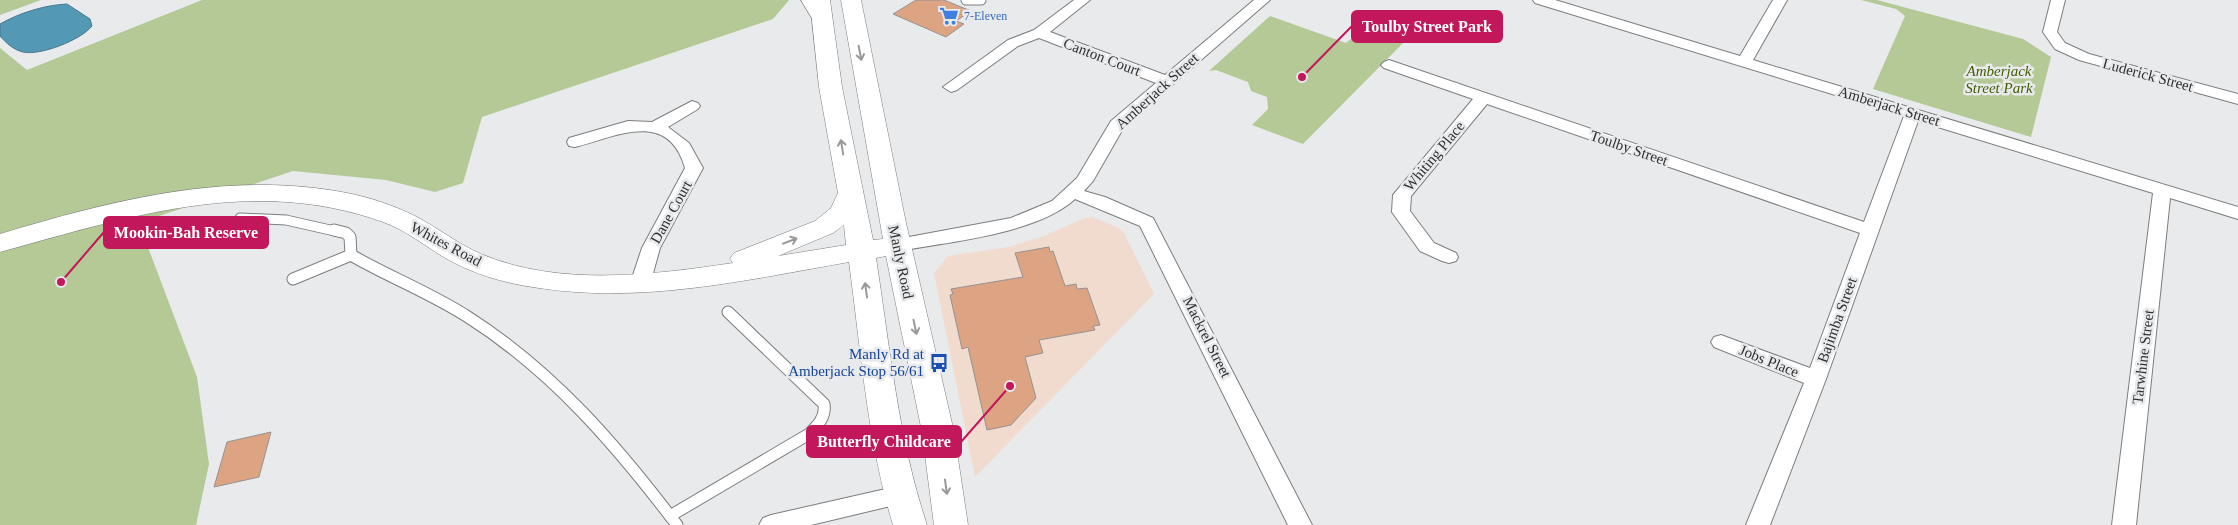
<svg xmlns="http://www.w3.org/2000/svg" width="2238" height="525" font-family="'Times New Roman',serif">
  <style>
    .education { fill: #f1dbce }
    .green { fill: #b4c995 }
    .water { fill: #5398b4; stroke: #48798c }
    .building { fill: #dda483; stroke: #949291 }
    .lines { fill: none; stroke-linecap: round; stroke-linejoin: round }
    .lane-far1-casing { stroke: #7b7d7f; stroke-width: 11 }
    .lane-casing { stroke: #7b7d7f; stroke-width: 13 }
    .street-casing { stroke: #7b7d7f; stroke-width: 2 }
    .secondary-casing { stroke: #7b7d7f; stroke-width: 1 }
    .primary-casing { stroke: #7b7d7f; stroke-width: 1 }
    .lane-far1 { stroke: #fff; stroke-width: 9 }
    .lane { stroke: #fff; stroke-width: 11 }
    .street { fill: #fff; fill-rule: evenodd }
    .secondary { fill: #fff; fill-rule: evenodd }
    .primary { fill: #fff; fill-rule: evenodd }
    .oneway { stroke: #979898 }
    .labels { text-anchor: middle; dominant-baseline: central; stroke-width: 5; stroke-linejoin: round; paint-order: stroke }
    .far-shop-label { font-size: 12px; fill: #366cbe; stroke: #e8eaec; text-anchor: start }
    .street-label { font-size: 15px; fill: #2f3030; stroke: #e8eaec }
    .park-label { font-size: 15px; font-style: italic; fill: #435c00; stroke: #e8eaec }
    .transit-label { font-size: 15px; fill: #164399; stroke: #e8eaec; text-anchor: end }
    .leader { fill: none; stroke: #c2185b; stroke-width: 2 }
    .callout-dot { fill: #c2185b; stroke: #e8eaec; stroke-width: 2 }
    .callout { fill: #c2185b; stroke: #c2185b; stroke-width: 2 }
    .callout-label { font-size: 16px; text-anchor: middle; font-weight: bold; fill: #fff }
  </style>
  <rect width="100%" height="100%" fill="#e8eaec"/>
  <path class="education" d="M1092,217L1119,228L1124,233L1154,294L975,477L934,273L948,256L1009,247L1044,236L1082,219Z"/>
  <g class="green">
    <path d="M0,0H41L0,15Z"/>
    <path d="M202,0H789L773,19L482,117L463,183L435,192L386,180L293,171L156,217L146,242L197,377L209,464L196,525H0V48L27,70Z"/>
    <path d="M1861,0H1877L2023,39L2051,57L2031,137L1873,89L1905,16L1896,9Z"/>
    <path d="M1270,16L1346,43L1362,30L1403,43L1303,144L1252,125L1268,109L1267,97L1251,91L1248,82L1216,70L1209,71Z"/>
  </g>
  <path class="water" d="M67,4L90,19L92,26C81,40 40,56 23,52C14,50 6,43 0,36V24C19,13 45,5 67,4Z"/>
  <g class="building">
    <path d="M916,0H944L971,11L956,21L964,24L946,37L893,14Z"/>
    <path d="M1049,247L1050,252L1053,251L1065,286L1076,284L1077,289L1087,288L1100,325L1093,326L1095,330L1039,340L1043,353L1025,357L1036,398L1011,425L987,430L968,347L962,349L950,295L953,294L951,289L1023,277L1015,253Z"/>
    <path d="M271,432L259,477L214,487L227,442Z"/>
  </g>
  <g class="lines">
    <g class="lane-far1-casing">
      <g id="lane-far1">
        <path d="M966,0H981"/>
        <path d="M240,218L286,220L339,232"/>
      </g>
    </g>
    <g class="lane-casing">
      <g id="lane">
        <path d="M334,230L346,233L350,237L351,255C389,277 431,293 468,317C553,371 617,446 677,525"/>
        <path d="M293,279L351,255"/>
        <path d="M670,516L809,434C818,425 826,417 824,404L728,312"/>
      </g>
    </g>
    <g class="street-casing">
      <g id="street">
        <path d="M1074,0H1090L1050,32L1165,75L1254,0H1270L1124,127L1093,181L1084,191L1105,197L1153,218L1312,525H1288L1140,226L1075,199C1037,234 948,242 898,251L891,249L889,245L891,241L898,239L1011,218L1052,201L1077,178L1111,121L1156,83L1039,38L1018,46L957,90L951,92L943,87L1008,40L1034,30Z"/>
        <path d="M1533,0H1555L1740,56L1773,0H1787L1753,60L2238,207V219L2170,198L2136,525H2112L2153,193L1918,121L1826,379L1770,525H1746L1804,383L1714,347L1711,342L1714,337L1721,335L1810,368L1860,233L1487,104L1411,196L1410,211L1434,243L1456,253L1458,257L1456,261L1449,263L1442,261L1420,251L1392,212L1393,195L1473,99L1384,68L1381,65L1384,62L1389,60L1864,222L1904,116L1535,3Z"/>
        <path d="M2051,0H2065L2057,32L2065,43L2089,54L2238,94V104L2079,60L2055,49L2043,32Z"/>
        <path d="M692,101L698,103L700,106L698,109L668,127L689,143L703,168L660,248L650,284L647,289L640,291L633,289L630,284L642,248L685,168C668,108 615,137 575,147L569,146L567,142L569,138L628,121L652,122Z"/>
        <path d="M899,486L907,489L910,495L907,501L899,504L811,525H759L763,518L771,515Z"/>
      </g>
    </g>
    <g class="secondary-casing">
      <path id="secondary" d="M810,0H830L842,87L873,240L883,239L841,0H861L906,223L954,432L968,525H934L922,432L886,256L876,258C890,348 898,438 927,525H893C867,439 861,351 849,262C747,280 642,304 539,288C508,284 475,275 447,259C426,247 406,230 383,222C252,175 128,217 0,252V234C113,200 229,170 347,193C369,197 395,206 415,216C438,228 458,244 481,254C559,287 652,275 733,263L730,259L734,253L815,221L831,208L838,193L819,87ZM844,225L846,245L778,256L833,233Z"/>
    </g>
    <g class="primary-casing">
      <path id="primary" d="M801,0H821L832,15L829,20L821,21L813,20Z"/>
    </g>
    <use href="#lane-far1" class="lane-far1"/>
    <use href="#lane" class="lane"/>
    <use href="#street" class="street"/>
    <use href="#secondary" class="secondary"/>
    <use href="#primary" class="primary"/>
  </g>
  <defs><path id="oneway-shaft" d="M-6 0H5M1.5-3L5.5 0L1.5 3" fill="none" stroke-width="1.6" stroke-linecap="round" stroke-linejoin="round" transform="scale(1.25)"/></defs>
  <g class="oneway">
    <use href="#oneway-shaft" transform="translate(860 53) rotate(79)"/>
    <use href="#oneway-shaft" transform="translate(842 147) rotate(-99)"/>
    <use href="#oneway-shaft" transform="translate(790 241) rotate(-21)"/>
    <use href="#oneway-shaft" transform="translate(866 290) rotate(-98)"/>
    <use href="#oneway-shaft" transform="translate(915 327) rotate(78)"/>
    <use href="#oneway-shaft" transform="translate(946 487) rotate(82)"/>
  </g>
  <defs>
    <g id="supermarket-bare" transform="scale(1.5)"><path d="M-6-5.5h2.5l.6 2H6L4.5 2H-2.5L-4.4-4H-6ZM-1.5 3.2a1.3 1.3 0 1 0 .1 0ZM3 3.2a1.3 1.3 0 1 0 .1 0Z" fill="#3f7fe0" stroke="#e8eaec" stroke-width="2.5" paint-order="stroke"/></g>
    <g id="bus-bare" transform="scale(1.5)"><path d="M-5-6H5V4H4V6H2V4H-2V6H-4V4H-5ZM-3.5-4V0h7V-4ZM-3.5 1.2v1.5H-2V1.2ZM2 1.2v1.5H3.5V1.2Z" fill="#1a4fb4" stroke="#e8eaec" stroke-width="2.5" paint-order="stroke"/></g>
  </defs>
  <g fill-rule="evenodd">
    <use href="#supermarket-bare" x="949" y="16"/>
    <use href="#bus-bare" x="939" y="363"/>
  </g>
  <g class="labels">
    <g class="far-shop-label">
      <text x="964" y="16">7-Eleven</text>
    </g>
    <g class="street-label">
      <text transform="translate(1102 57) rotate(21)">Canton Court</text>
      <text transform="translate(2148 75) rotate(15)">Luderick Street</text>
      <text transform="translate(1157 91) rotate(-42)">Amberjack Street</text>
      <text transform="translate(1889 106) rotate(17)">Amberjack Street</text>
      <text transform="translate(1629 148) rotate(19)">Toulby Street</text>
      <text transform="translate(1434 156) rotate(-50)">Whiting Place</text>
      <text transform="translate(671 212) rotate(-61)">Dane Court</text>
      <text transform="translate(446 244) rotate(28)">Whites Road</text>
      <text transform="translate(901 262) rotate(78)">Manly Road</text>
      <text transform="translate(1837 320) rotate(-70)">Bajimba Street</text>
      <text transform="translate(1207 337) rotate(63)">Mackrel Street</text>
      <text transform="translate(2143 357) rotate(-83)">Tarwhine Street</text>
      <text transform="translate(1769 361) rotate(22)">Jobs Place</text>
    </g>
    <g class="park-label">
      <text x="1999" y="71">Amberjack<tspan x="1999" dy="17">Street Park</tspan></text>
    </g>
    <g class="transit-label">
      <text x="924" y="354">Manly Rd at<tspan x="924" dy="17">Amberjack Stop 56/61</tspan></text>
    </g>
  </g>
  <path class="leader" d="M1302 77L1352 26M61 282L104 232M1010 386L961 442"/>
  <g class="callout-dot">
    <circle cx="1302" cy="77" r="5"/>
    <circle cx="61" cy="282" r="5"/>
    <circle cx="1010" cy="386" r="5"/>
  </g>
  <g class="callout">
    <rect x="1352" y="11" width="150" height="31" rx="5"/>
    <rect x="104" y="217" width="164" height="31" rx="5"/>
    <rect x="807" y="426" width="154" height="31" rx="5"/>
  </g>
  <g class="callout-label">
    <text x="1427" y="32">Toulby Street Park</text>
    <text x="186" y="238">Mookin-Bah Reserve</text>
    <text x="884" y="447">Butterfly Childcare</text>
  </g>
</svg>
